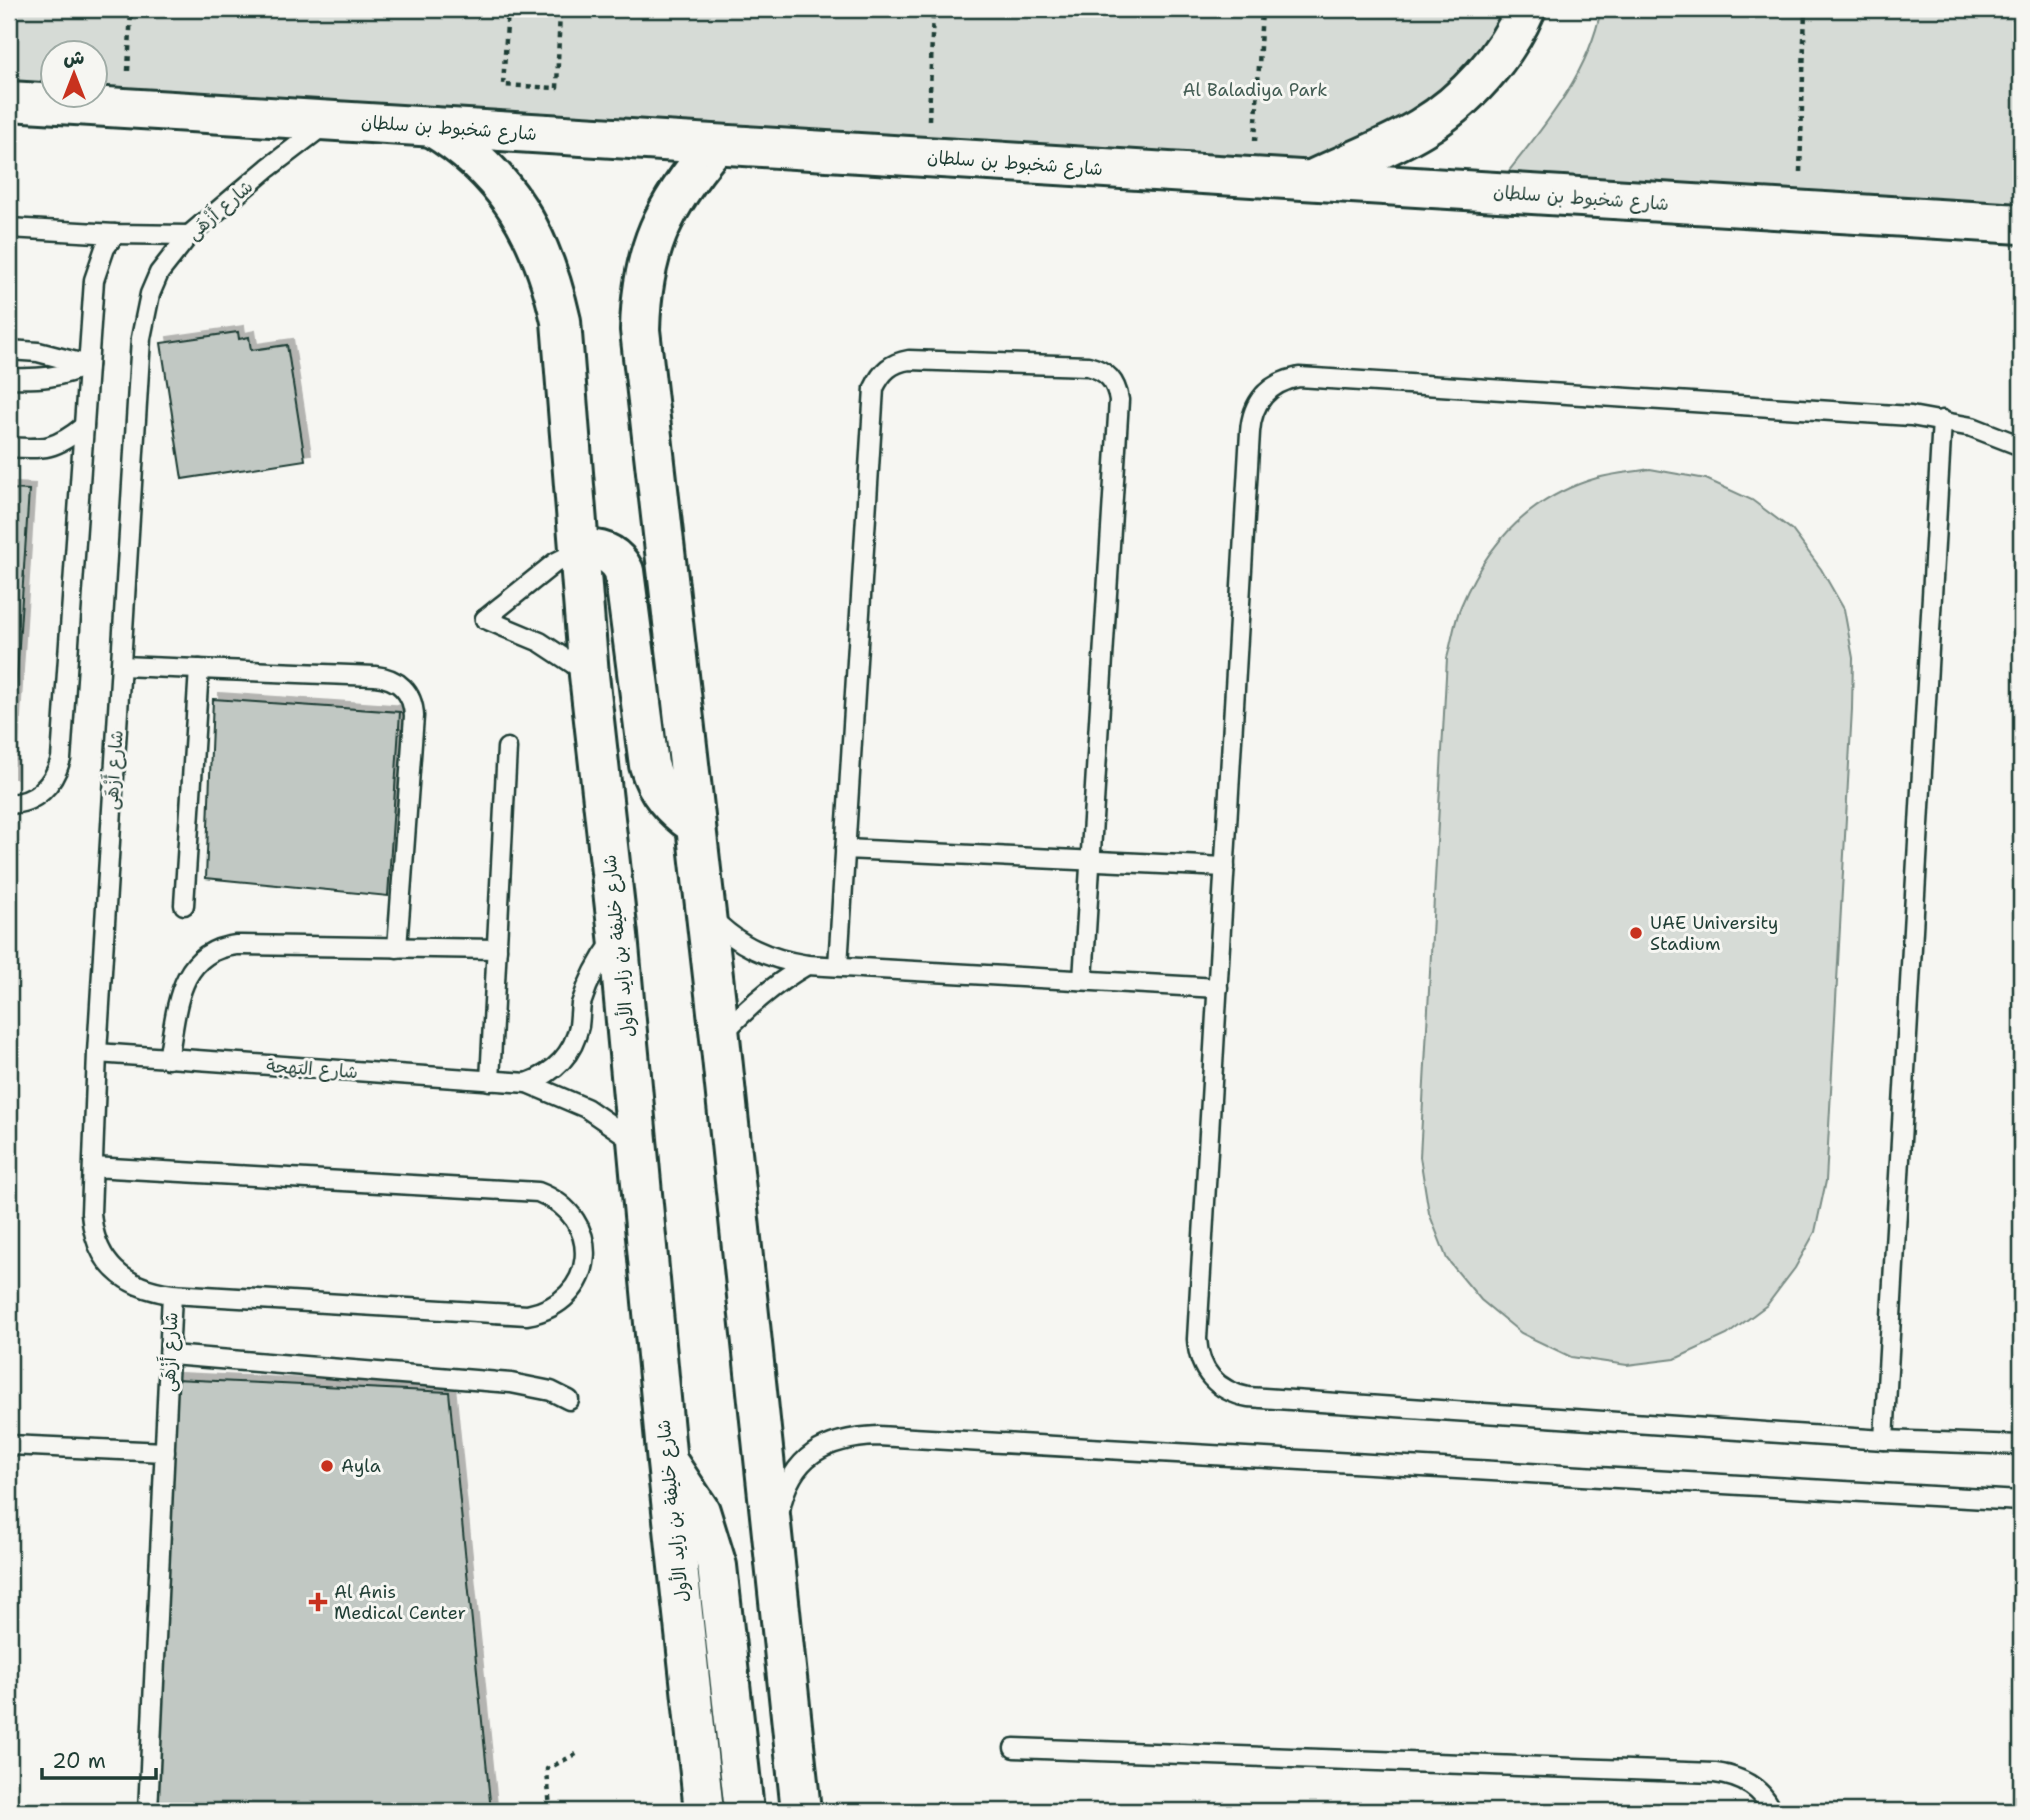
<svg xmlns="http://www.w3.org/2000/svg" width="2030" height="1820" font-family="'Shantell Sans','Playpen Sans Arabic',sans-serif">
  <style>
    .green { fill: #d6dbd6; stroke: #7a8c85; stroke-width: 2; fill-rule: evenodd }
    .building { fill: #c1c8c3; stroke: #1f3d34; stroke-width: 2; filter: url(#shadow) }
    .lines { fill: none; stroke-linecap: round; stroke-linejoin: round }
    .service-casing { stroke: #1f3d34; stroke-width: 23 }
    .secondary-casing { stroke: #1f3d34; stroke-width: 44 }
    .primary-casing { stroke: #1f3d34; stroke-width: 44 }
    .path { stroke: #1f3d34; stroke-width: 4.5; stroke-dasharray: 5 5; stroke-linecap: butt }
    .service { stroke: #f6f6f2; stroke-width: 18 }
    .secondary { stroke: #f6f6f2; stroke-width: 38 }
    .primary { stroke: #f6f6f2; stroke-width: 38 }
    .poi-dot { fill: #c8321e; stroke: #f6f6f2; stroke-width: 2.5 }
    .labels { text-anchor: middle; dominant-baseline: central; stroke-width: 6; stroke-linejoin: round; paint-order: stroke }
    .park-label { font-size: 18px; fill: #445d54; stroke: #f6f6f2 }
    .street-label { font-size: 18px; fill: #1f3d34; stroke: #f6f6f2 }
    .poi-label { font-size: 18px; fill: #1f3d34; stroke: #f6f6f2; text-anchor: start }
  </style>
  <defs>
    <filter id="shadow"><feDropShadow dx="6" dy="-6" stdDeviation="0" flood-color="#0004"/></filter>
  </defs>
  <rect width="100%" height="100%" fill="#f6f6f2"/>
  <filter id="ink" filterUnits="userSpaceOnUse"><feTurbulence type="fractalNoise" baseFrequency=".0143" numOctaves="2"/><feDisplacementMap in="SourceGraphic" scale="14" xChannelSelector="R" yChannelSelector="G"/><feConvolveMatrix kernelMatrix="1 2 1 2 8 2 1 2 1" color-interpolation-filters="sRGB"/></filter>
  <g filter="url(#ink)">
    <g class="green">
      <path d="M9,9H1508L1461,93L1303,170L9,97ZM52,52H94V94H52Z"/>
      <path d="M1601,9H2021V206L1508,172C1547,123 1589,72 1601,9Z"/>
      <path d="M1650,469L1706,479L1752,500L1792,530L1821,569L1844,609L1853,658L1852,709L1826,1181L1815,1232L1795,1268L1767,1305L1727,1335L1675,1359L1627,1365L1571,1357L1521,1333L1481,1300L1447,1259L1429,1213L1420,1157L1447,658C1452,641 1454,622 1461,606C1487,543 1531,497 1597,478C1614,473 1633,472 1650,469Z"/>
    </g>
    <g class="building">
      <path d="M238,332L239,339L249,337L251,350L287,345L305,460L182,479L161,343Z"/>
      <path d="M9,489L29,490L10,784H9Z"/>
      <path d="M213,699L400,712L388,896L206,878Z"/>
      <path d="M175,1379L449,1392L491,1811H156Z"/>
    </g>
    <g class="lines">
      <g class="service-casing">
        <g id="service">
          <path d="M9,228L115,234L189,235"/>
          <path d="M9,350L38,352L88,365"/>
          <path d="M9,378C38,379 61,378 88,365"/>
          <path d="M2021,446L1972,427L1911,416L1299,377C1268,383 1252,402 1250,432L1197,1339C1199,1371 1217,1391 1248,1397L1884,1440L2021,1445"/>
          <path d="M9,447C44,450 56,449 84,426"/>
          <path d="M485,619L540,642L587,673"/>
          <path d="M485,619L556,562L580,550"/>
          <path d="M121,666L375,676C398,678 413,692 414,716L397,948"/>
          <path d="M9,804C37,803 53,785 61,759L94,280L105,248L115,234"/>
          <path d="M845,849L1225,867"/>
          <path d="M184,905L199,669"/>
          <path d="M711,917C738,946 769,959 807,965L1218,988"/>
          <path d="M838,966L874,388C882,371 891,363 909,360L1088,366C1107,371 1116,381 1119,400L1083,980"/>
          <path d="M721,1036C747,1007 774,984 807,965"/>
          <path d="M97,1053L527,1083L586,1108L634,1141"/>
          <path d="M168,1059C177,1012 176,952 236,945L497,949"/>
          <path d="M490,1081L507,748"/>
          <path d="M527,1083C554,1073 573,1055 579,1026C580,1018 580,1011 581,1004C588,981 599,960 613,941"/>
          <path d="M93,1167L538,1192C606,1218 598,1302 527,1315L172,1294C124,1288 95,1263 91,1213L97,1053L141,338L150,294L159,273L189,235L268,168L323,126"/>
          <path d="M171,1355L511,1383L551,1391L569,1400"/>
          <path d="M1884,1440L1942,420"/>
          <path d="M9,1445L165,1452"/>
          <path d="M780,1510C791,1455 826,1438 878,1436L2021,1501"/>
          <path d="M1014,1748L1715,1773C1739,1776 1762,1787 1772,1811"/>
          <path d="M148,1811L172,1294"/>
        </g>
      </g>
      <g class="secondary-casing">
        <g id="secondary">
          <path d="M432,127C508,173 542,236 561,321L589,675L618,935L667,1463L704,1811"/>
          <path d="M715,145C663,207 642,248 640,330L720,1038L801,1811"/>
          <path d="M580,550C599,548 614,552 624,571L649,765C657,792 671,808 694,824"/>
          <path d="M671,1467L700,1511L717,1566L744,1811"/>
        </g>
      </g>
      <g class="primary-casing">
        <g id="primary">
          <path d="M9,101L2021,224"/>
          <path d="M1314,179C1349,162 1388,148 1421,128C1465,102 1506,56 1526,9"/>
        </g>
      </g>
      <g class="path">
        <path d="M508,9L503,85L557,88L560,9"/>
        <path d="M2018,9H2021"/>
        <path d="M128,71L131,9"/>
        <path d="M929,120L933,9"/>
        <path d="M1255,141L1262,9"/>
        <path d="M1800,172L1805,9"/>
        <path d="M550,1811L547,1769L580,1752"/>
      </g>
      <use href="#service" class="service"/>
      <use href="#secondary" class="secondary"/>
      <use href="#primary" class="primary"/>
    </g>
  </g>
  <g class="poi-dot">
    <circle cx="1636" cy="933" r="7"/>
    <circle cx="327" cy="1466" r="7"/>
    <path d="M314.5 1591.5h7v7h7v7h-7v7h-7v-7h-7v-7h7z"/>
  </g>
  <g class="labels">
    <g class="park-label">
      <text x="1255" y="90">Al Baladiya Park</text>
    </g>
    <g class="street-label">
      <text transform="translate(449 128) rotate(4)">شارع شخبوط بن سلطان</text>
      <text transform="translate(1015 163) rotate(4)">شارع شخبوط بن سلطان</text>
      <text transform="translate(1581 198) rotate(4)">شارع شخبوط بن سلطان</text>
      <text transform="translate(220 210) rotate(-41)">شارع أَزْهَى</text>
      <text transform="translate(114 770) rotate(-86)">شارع أَزْهَى</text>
      <text transform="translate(619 946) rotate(-96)">شارع خليفة بن زايد الأول</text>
      <text transform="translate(312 1069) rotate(4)">شارع البَهجة</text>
      <text transform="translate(170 1352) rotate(-88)">شارع أَزْهَى</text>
      <text transform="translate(673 1511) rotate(-96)">شارع خليفة بن زايد الأول</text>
    </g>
    <g class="poi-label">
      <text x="1650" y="923">UAE University<tspan x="1650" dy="21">Stadium</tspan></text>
      <text x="341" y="1466">Ayla</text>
      <text x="334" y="1592">Al Anis<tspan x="334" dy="21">Medical Center</tspan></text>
    </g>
  </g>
  <rect width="2030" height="1820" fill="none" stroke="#f6f6f2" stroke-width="35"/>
  <rect x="18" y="18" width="1995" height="1785" fill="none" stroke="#1f3d34" stroke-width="2.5" filter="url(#ink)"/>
  <g transform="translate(74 74)"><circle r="33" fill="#f6f6f2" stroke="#a0aca6" stroke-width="2"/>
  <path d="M0-5L12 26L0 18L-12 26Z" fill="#c8321e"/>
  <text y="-10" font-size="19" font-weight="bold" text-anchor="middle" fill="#1f3d34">ش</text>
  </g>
  <path d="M42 1768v10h114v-10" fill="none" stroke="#1f3d34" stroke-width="3.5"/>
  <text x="52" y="1768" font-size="21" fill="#1f3d34" stroke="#f6f6f2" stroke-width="5" paint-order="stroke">20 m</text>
</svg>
